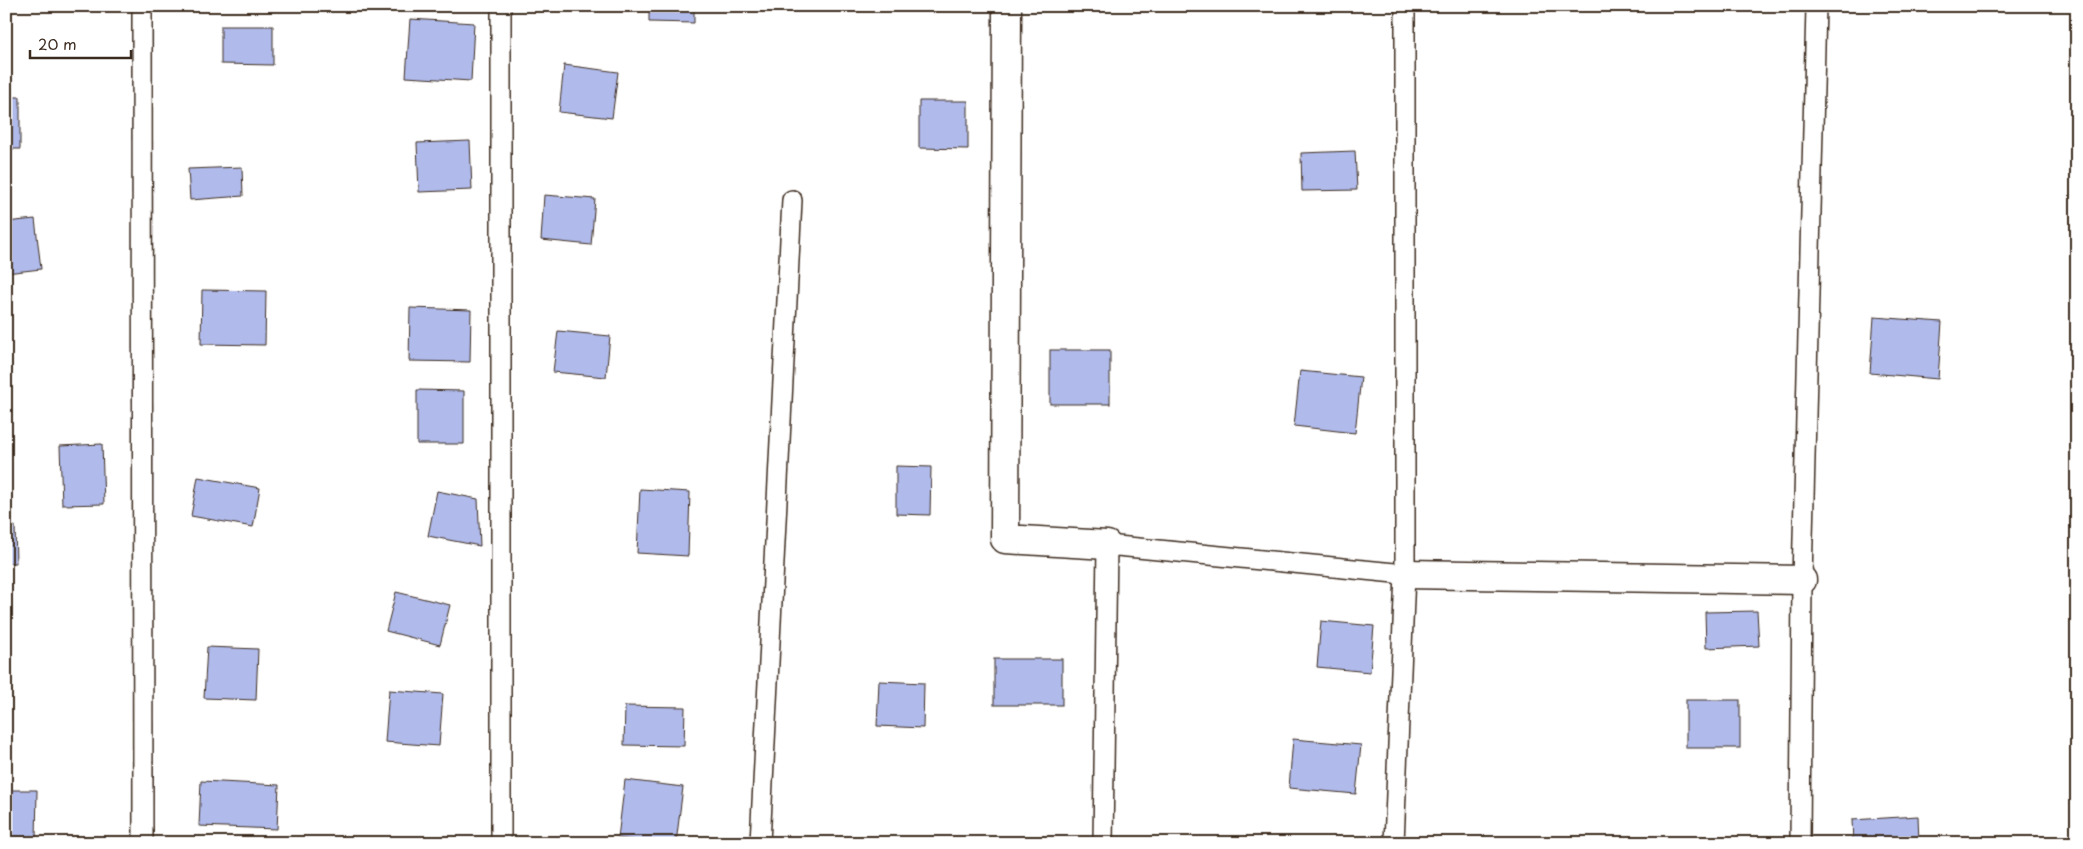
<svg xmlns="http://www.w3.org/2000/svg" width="2083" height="849" font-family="'Playpen Sans',sans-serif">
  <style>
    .building { fill: #b0bbec; stroke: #3b2a1e }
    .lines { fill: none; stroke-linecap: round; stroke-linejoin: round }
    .service-casing { stroke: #3b2a1e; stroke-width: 22 }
    .minor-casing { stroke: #3b2a1e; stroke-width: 31 }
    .service { stroke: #fff; stroke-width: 19 }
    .minor { stroke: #fff; stroke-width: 28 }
  </style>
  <rect width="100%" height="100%" fill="#fff"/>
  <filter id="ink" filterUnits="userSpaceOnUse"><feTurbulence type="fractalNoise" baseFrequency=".02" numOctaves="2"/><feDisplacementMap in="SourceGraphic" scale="10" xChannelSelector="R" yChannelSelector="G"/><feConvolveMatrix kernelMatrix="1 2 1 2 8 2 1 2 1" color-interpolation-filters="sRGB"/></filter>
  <g filter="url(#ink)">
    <g class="building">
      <path d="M649,6H694V23L649,22Z"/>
      <path d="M410,19L474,23L471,81L406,77Z"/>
      <path d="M221,26H273V65L221,64Z"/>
      <path d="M564,65L618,72L612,118L559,112Z"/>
      <rect x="6" y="97" width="14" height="52"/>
      <path d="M919,101H968V149L919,148Z"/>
      <path d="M470,141L472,190L419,192L417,143Z"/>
      <path d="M1355,151L1357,190L1302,191L1301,153Z"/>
      <path d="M242,167L243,196L190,200L188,169Z"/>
      <path d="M544,195L595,199L591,245L541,240Z"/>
      <path d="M35,219L41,269L6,273V222Z"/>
      <path d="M202,290L266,291L265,345L201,344Z"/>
      <path d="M410,308L471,310L470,362L409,361Z"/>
      <path d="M1874,317L1942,322L1938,379L1870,373Z"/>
      <path d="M558,331L610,336L606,377L553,372Z"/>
      <rect x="1050" y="350" width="60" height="54"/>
      <path d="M1300,371L1361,377L1355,433L1294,426Z"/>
      <path d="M417,390L464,391V444H417Z"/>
      <path d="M102,444L104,504L62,505L60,446Z"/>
      <path d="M896,466L931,467L930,515L896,514Z"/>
      <path d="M198,477L260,488L253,527L191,516Z"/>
      <path d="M640,489L690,492L688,556L637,553Z"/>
      <path d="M437,491L478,499L480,546L428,536Z"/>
      <path d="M6,526H15L16,563H6Z"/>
      <path d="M396,592L450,605L440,645L386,631Z"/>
      <path d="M1757,611L1759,646L1706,648L1705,612Z"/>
      <path d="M1321,621L1374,626L1370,672L1317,667Z"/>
      <path d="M207,647L258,649L256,700L204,698Z"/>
      <rect x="994" y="659" width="68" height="46"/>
      <path d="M879,681L924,683L923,728L877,726Z"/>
      <path d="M389,690L443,694L439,746L385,742Z"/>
      <rect x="1686" y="700" width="54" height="48"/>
      <path d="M625,706L685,707L684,746L624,745Z"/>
      <path d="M1293,739L1361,745L1356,794L1289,788Z"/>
      <path d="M625,780L683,787L676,843H655L618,838Z"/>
      <path d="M201,781L279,785L277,829L199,826Z"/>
      <path d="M6,790H37L36,839H6Z"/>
      <path d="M1918,816L1919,843H1853L1852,820Z"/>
    </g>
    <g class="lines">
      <g class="service-casing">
        <g id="service">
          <path d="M142,6L143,843"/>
          <path d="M501,843V6"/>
          <path d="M760,843L792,200"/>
          <path d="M1103,843L1107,545L1405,574"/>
          <path d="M1394,843L1405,574V6"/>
          <path d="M1800,843L1802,580L1816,6"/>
        </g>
      </g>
      <g class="minor-casing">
        <g id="minor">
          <path d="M1007,6L1005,539L1107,545"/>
          <path d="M1405,574L1802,580"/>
        </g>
      </g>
      <use href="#service" class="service"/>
      <use href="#minor" class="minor"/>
    </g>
  </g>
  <rect width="2083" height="849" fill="none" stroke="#fff" stroke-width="25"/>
  <rect x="12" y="12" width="2058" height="824" fill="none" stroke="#3b2a1e" stroke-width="2" filter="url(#ink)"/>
  <path d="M30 50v8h101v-8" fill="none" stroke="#3b2a1e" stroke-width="2.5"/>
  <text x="38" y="50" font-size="15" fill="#3b2a1e" stroke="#ffffff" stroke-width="4" paint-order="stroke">20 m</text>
</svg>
